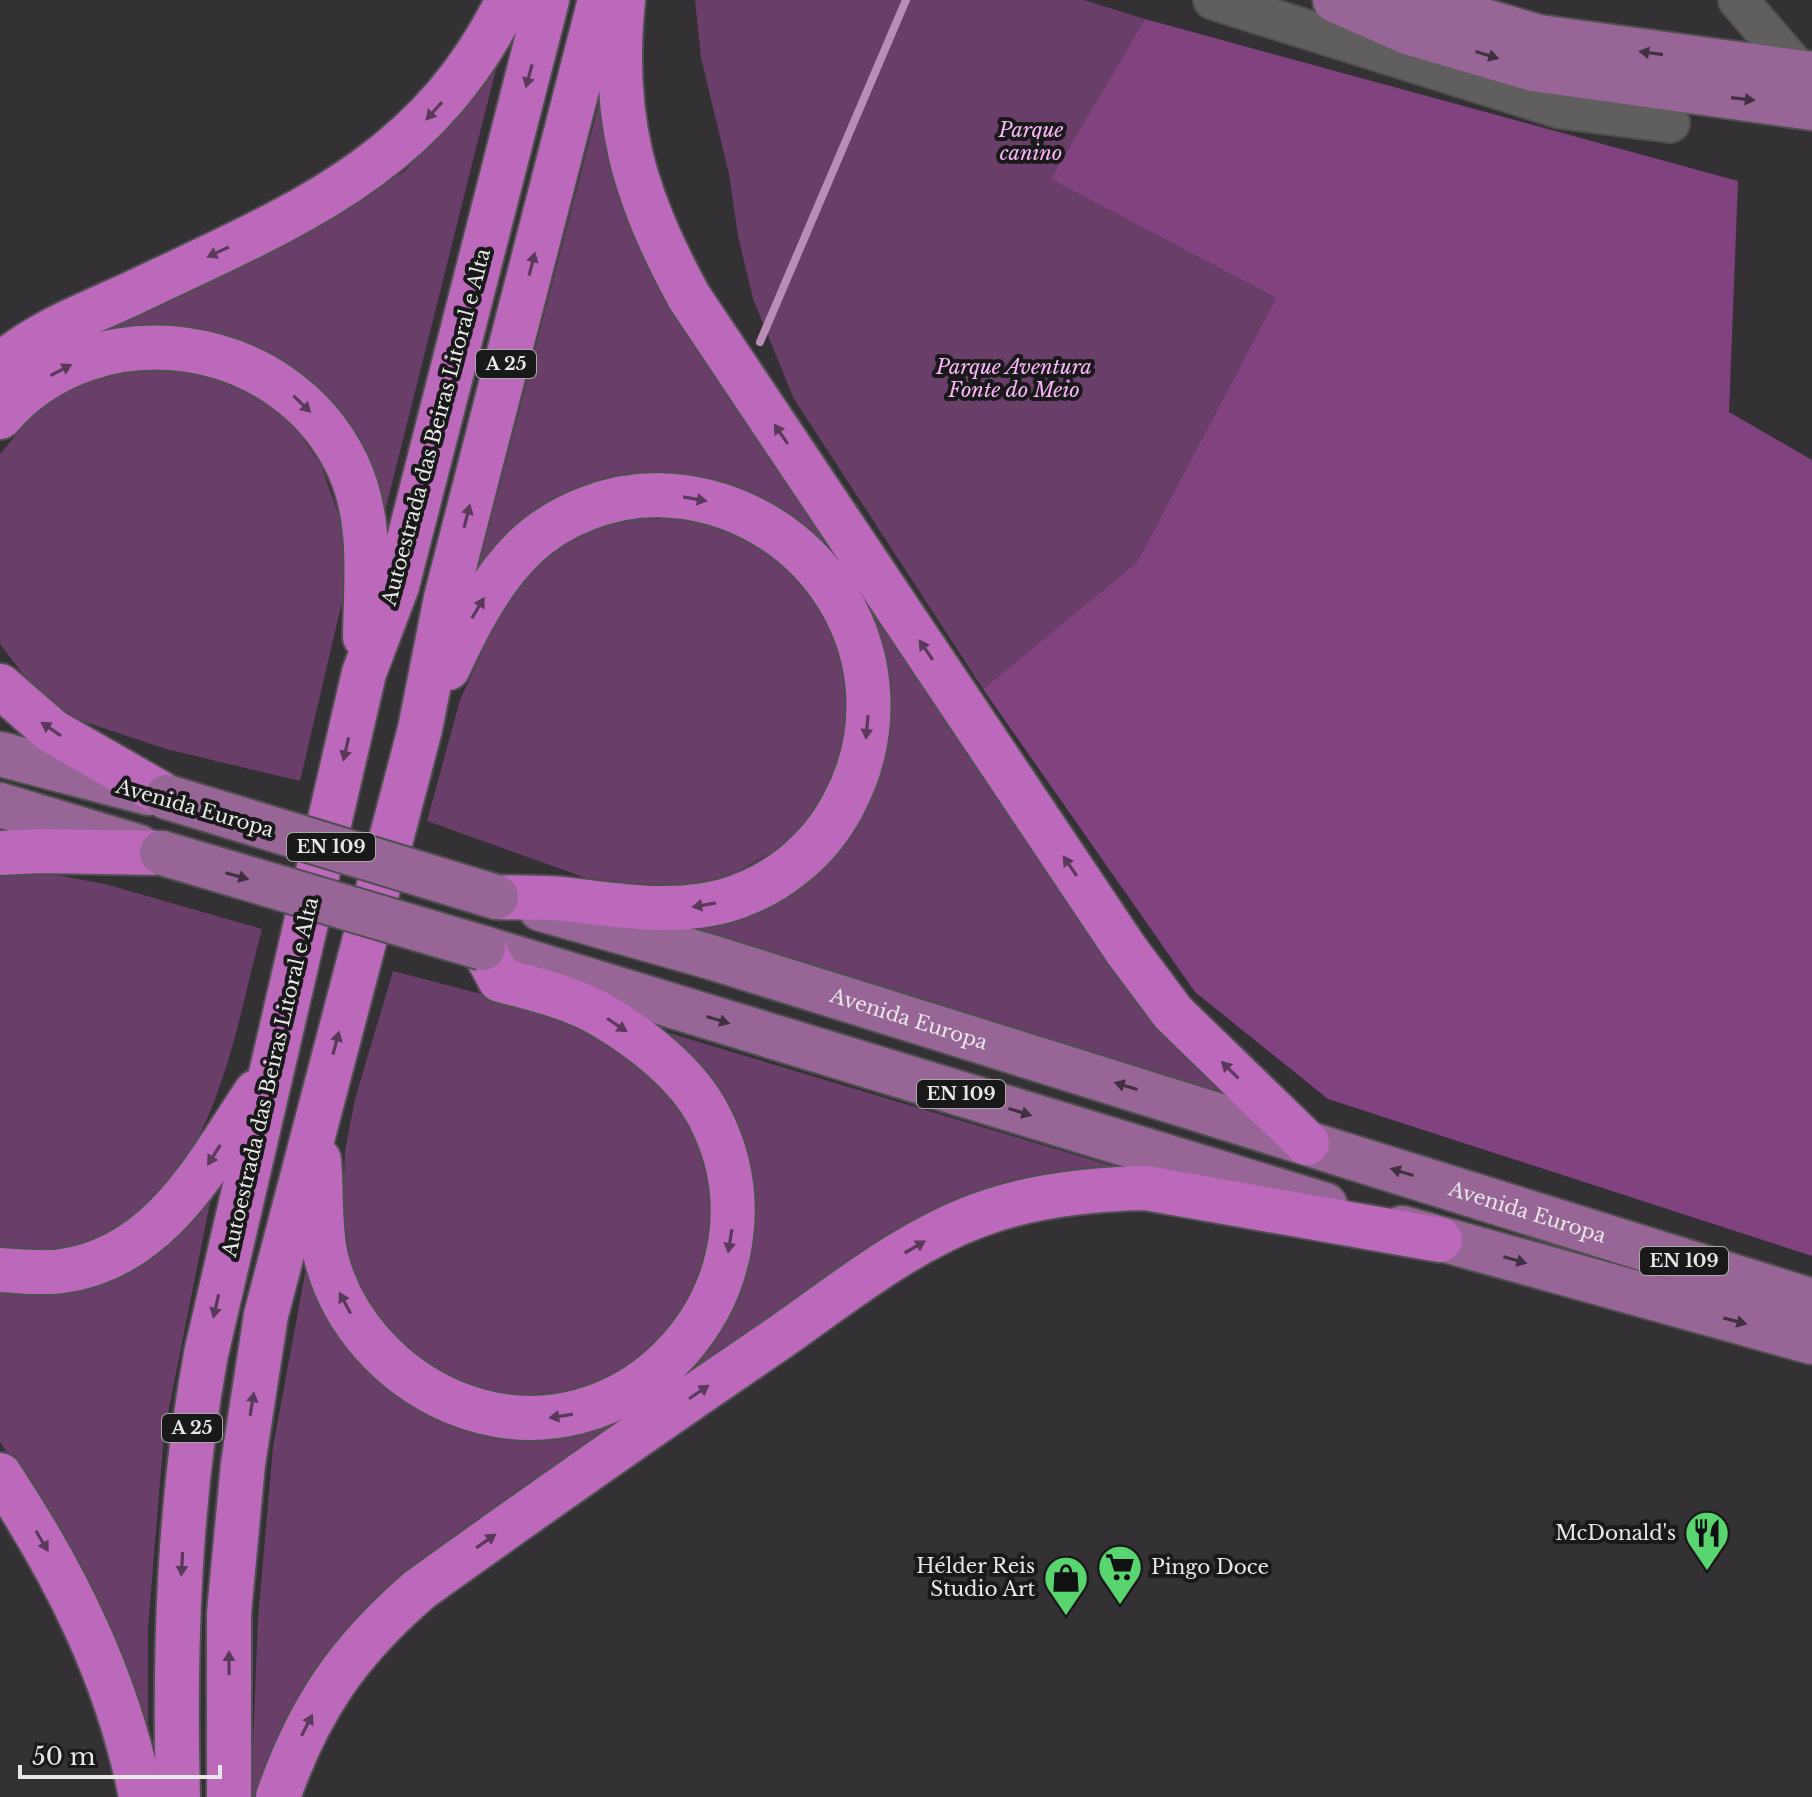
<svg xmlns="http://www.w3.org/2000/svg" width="1812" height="1797" font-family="'Libre Baskerville',serif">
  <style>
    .green { fill: #693e69 }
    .forest { fill: #804380 }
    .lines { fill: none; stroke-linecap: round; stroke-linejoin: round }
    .stream { stroke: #ba8db9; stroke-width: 8 }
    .minor-casing { stroke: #504f50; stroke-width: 42 }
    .major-casing { stroke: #504f50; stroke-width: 48 }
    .highway-casing { stroke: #504f50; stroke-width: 48 }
    .minor { stroke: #615e60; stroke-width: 38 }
    .major { stroke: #986597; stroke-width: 44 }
    .highway { stroke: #bc69bc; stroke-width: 44 }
    .major-bridge-casing { stroke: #504f50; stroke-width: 48; stroke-linecap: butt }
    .major-bridge { stroke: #986597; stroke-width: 44 }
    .oneway { fill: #403040 }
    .oneway2 { fill: #5b395b }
    .labels { text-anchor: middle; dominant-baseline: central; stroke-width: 8; stroke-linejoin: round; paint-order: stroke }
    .shield { fill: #1a191a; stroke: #aaa9aa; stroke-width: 2 }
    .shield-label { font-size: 18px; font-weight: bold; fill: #e8e7e8 }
    .park-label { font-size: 20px; font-style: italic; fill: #fab5f9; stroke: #1a191a }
    .street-label { font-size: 20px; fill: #e8e7e8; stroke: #1a191a }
    .poi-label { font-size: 20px; fill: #e8e7e8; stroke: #1a191a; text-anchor: end }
  </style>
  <rect width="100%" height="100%" fill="#333133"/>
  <g class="green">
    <path d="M695,0H1084L1145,19L1052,179L1276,298L1137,562L983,689L794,399L753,299L738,236L729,174L701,58Z"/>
    <path d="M498,61L382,523L247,346L31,363L305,230L405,171Z"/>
    <path d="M604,84L620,178L1246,1101L673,926L738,915L881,738L801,528L732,486L654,478L475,581Z"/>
    <path d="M137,367L190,368L239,386L288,418L321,465L345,533L342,602L300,781L166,749L73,718L30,683L0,644V454L35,412L72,387Z"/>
    <path d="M676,514L747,536L807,582L846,661L848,739L824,798L786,844L735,873L676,890L586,878L427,821L460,700L510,592L552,549L615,518Z"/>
    <path d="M40,872L105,884L262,929C231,1043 215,1192 89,1240C61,1251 31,1256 0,1249V876Z"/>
    <path d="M393,971L554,1013L654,1069L697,1125L717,1188V1242L697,1291L640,1364L597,1388L496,1398L447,1380L405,1354L374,1318L350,1263L343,1203L345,1151L355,1099Z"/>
    <path d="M669,1033L1136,1173L1004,1192L446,1550L262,1797H251L258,1618L273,1447L309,1252L460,1426L655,1392L708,1347L741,1286L751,1229L715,1088Z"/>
    <path d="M213,1188L164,1433L148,1629V1759L48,1513L0,1442V1284Z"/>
  </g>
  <path class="forest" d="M1145,19L1738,181L1729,412L1812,460V1256L1328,1099L1195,992L983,689L1137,562L1276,298L1051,179Z"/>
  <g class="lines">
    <path class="stream" d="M760,342L906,0"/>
    <g class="minor-casing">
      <g id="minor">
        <path d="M1213,0L1561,109L1670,123"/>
        <path d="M1738,0L1800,72"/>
      </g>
    </g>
    <g class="major-casing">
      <g id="major">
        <path d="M1335,0L1410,33L1533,69L1812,108"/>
        <path d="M1412,0L1539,37L1812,74"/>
        <path d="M0,754L149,793"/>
        <path d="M0,805L139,847"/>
        <path id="s1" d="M541,909L714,958L1812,1301"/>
        <path d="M483,948L1325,1205"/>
        <path d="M1402,1228L1812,1342"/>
      </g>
    </g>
    <g class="highway-casing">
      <g id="highway">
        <path d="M623,0C611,117 633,195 689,297L1126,950L1173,1013L1307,1143"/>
        <path d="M0,366C37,332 88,314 133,293C290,218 427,167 508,0"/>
        <path d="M0,417C96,306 284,333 347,464C373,518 366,579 365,637"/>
        <path d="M448,668C468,625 490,581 525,547C560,514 610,495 657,495C816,498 919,663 843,805C819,851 775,887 724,901C669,915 618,905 563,899C541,897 518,898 496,897"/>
        <path d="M0,686L52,731L167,797"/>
        <path d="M0,853L40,851L162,853"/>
        <path d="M319,1160C322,1191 319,1226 326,1257C342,1322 392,1376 453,1402C630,1475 797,1281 708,1114C686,1073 642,1039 603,1016C573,998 534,989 500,980L483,948"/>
        <path d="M0,1270C20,1271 42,1274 62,1271C160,1258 207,1165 256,1092"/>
        <path d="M0,1475C66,1575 118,1679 141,1797"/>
        <path d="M178,1797C174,1649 179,1500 206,1354L364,673L397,586L547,0"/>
        <path d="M229,1797V1613L243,1464L266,1315L420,729L446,598L600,0"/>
        <path d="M278,1797C309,1708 349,1650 420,1589C537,1505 654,1423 773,1342C838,1297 905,1242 979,1215C1033,1195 1090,1189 1146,1188L1440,1240"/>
      </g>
    </g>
    <use href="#minor" class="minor"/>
    <use href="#major" class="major"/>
    <use href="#highway" class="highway"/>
    <g class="major-bridge-casing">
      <g id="major-bridge">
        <path d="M167,797L496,897"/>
        <path d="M162,853L483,948"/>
      </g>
    </g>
    <use href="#major-bridge" class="major-bridge"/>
  </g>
  <defs><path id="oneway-solid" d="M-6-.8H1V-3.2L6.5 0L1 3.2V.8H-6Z" transform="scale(2)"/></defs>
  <g class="oneway">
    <use href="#oneway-solid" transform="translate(1651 53) rotate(-172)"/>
    <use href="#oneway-solid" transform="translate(1487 55) rotate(17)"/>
    <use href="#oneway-solid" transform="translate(1743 99) rotate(7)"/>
    <use href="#oneway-solid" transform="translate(237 876) rotate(16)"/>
    <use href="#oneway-solid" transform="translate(718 1020) rotate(17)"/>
    <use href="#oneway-solid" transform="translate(1126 1086) rotate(-163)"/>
    <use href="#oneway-solid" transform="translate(1020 1112) rotate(17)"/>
    <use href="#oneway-solid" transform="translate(1402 1172) rotate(-163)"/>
    <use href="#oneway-solid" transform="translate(1515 1260) rotate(16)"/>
    <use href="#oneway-solid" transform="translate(1735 1321) rotate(15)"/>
  </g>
  <g class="oneway2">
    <use href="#oneway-solid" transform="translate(529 76) rotate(105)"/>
    <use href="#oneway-solid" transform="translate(434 111) rotate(132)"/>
    <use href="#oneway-solid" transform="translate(218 252) rotate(155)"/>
    <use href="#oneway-solid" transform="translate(532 264) rotate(-76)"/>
    <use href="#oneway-solid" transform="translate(61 370) rotate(-28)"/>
    <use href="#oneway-solid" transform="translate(302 404) rotate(44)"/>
    <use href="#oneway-solid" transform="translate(781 434) rotate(-124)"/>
    <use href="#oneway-solid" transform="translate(695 499) rotate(10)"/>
    <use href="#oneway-solid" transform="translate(467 516) rotate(-76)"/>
    <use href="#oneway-solid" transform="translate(478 608) rotate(-59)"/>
    <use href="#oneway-solid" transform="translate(926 650) rotate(-124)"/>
    <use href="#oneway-solid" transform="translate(867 727) rotate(95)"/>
    <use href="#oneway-solid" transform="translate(51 729) rotate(-146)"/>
    <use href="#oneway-solid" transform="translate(346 749) rotate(103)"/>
    <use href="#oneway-solid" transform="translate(1070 866) rotate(-124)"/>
    <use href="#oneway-solid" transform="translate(704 905) rotate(170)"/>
    <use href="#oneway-solid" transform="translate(617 1025) rotate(34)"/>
    <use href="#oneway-solid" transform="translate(336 1043) rotate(-75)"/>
    <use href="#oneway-solid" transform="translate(1230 1070) rotate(-135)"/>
    <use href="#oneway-solid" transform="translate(214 1155) rotate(122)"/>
    <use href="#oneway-solid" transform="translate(730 1241) rotate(99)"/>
    <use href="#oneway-solid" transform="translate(915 1247) rotate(-30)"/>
    <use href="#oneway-solid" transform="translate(345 1303) rotate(-118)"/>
    <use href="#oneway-solid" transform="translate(216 1306) rotate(103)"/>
    <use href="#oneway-solid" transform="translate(699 1392) rotate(-34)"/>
    <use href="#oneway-solid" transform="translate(252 1404) rotate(-81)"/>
    <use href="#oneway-solid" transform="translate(561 1416) rotate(171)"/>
    <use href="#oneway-solid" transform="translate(42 1541) rotate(59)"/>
    <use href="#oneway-solid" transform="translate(486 1541) rotate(-35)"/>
    <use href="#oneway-solid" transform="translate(182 1564) rotate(93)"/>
    <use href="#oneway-solid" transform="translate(229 1663) rotate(-90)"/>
    <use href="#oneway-solid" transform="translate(307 1725) rotate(-63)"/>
  </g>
  <defs>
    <g id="restaurant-pin" transform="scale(2.3)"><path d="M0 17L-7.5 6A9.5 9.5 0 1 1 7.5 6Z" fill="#59d56f" stroke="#1a191a"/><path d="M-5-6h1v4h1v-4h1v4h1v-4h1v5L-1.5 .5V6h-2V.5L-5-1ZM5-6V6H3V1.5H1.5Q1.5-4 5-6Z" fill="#111"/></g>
    <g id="supermarket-pin" transform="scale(2.3)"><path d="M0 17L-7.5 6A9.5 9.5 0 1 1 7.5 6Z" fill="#59d56f" stroke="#1a191a"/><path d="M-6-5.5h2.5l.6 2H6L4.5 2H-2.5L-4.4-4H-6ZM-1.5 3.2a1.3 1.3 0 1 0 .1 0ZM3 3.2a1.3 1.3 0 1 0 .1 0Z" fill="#111"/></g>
    <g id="shop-pin" transform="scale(2.3)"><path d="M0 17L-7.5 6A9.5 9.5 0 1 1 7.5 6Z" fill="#59d56f" stroke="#1a191a"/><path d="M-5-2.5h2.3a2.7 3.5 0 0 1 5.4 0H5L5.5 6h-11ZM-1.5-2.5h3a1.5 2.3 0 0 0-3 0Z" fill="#111"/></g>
  </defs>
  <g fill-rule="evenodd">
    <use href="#restaurant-pin" x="1707" y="1533"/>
    <use href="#supermarket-pin" x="1120" y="1567"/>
    <use href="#shop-pin" x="1066" y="1578"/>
  </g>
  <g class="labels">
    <g class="shield">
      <rect x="476" y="350" width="60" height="28" rx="6"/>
      <rect x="287" y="833" width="88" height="28" rx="6"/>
      <rect x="917" y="1080" width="88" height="28" rx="6"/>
      <rect x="1640" y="1247" width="88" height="28" rx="6"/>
      <rect x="162" y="1414" width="60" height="28" rx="6"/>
    </g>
    <g class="shield-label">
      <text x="506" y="364">A 25</text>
      <text x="331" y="847">EN 109</text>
      <text x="961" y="1094">EN 109</text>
      <text x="1684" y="1261">EN 109</text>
      <text x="192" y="1428">A 25</text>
    </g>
    <g class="park-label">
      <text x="1031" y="130">Parque<tspan x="1031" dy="23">canino</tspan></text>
      <text x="1014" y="367">Parque Aventura<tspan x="1014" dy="23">Fonte do Meio</tspan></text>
    </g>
    <g class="street-label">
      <text transform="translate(436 427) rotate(-75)">Autoestrada das Beiras Litoral e Alta</text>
      <text transform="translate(195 808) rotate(16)">Avenida Europa</text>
      <text stroke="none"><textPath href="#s1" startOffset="384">Avenida Europa</textPath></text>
      <text transform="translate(270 1077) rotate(-77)">Autoestrada das Beiras Litoral e Alta</text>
      <text stroke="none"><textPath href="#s1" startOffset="1032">Avenida Europa</textPath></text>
    </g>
    <g class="poi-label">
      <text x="1676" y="1533">McDonald's</text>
      <text x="1035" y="1566">Hélder Reis<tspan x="1035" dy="23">Studio Art</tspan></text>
      <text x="1151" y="1567" text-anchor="start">Pingo Doce</text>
    </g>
  </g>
  <path d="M20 1765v12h200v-12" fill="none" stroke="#e8e7e8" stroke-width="4"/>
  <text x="32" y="1765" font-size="24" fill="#e8e7e8" stroke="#1a191a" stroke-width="6" paint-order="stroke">50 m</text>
</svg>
